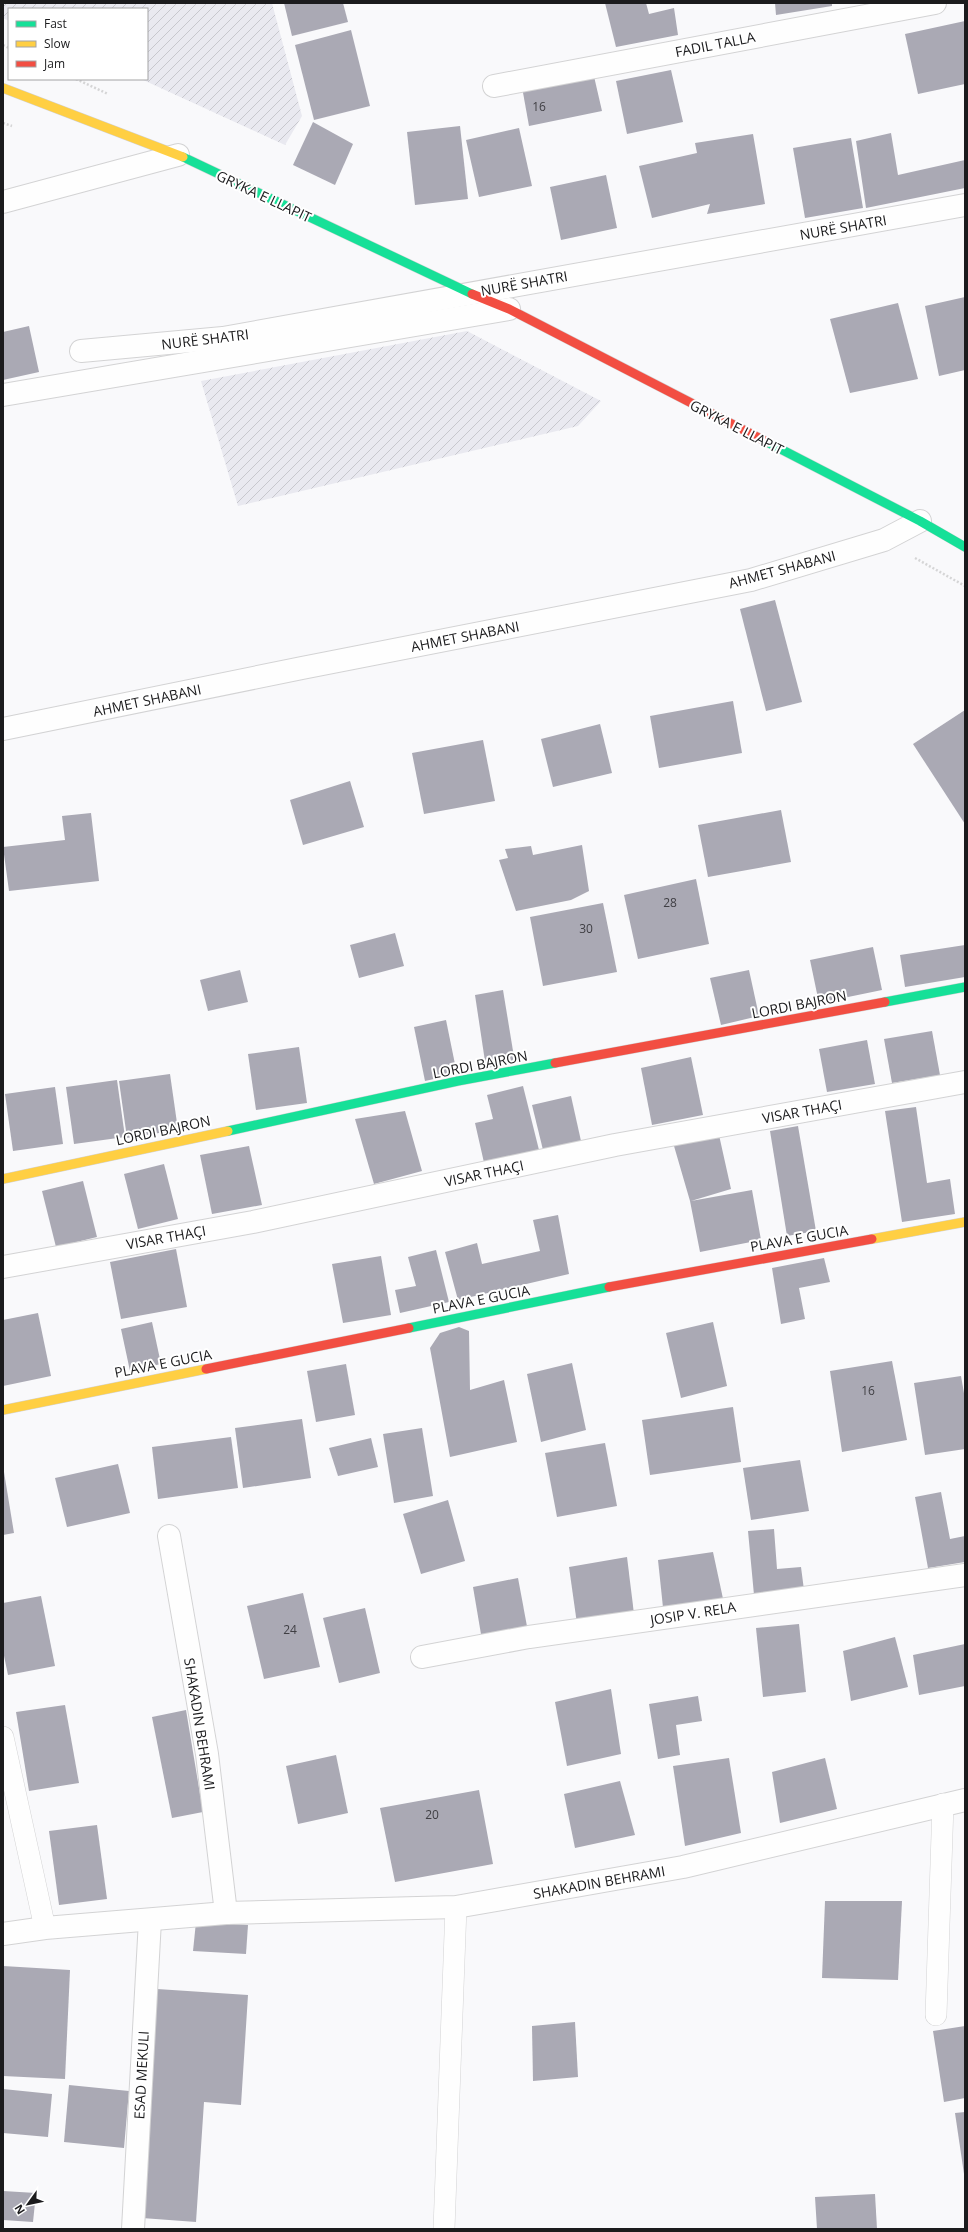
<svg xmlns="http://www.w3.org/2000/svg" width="968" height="2232" font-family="'Open Sans',sans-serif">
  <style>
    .industrial { fill: url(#industrial-furrows) }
    .building { fill: #aaa9b4 }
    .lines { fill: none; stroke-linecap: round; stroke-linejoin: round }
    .lane-casing { stroke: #d3d3d4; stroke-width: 22 }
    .street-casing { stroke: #d3d3d4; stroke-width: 24 }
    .fast-casing { stroke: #d3d3d4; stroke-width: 10 }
    .slow-casing { stroke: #d3d3d4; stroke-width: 10 }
    .jam-casing { stroke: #d3d3d4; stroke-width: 10 }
    .path { stroke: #d5d5d6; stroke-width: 2.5; stroke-dasharray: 2 2; stroke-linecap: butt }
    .lane { stroke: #fefefe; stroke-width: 21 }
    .street { stroke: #fefefe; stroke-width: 22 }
    .fast { stroke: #16e098; stroke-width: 9 }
    .slow { stroke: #ffcf43; stroke-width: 9 }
    .jam { stroke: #f24e42; stroke-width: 9 }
    .labels { text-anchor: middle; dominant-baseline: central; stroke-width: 4; stroke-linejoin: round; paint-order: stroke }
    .number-label { font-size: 12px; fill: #3f3e43 }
    .street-label { font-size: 14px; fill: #1b1b1d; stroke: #fff }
  </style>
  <defs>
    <pattern id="industrial-furrows" width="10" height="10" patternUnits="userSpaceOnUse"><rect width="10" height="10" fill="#e9e9f0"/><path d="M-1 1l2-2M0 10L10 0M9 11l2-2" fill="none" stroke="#c7c7cd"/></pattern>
  </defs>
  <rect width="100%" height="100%" fill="#f9f9fb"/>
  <g class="industrial">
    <path d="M3,3H272L302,116L285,145L141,79H147V9H9V21L3,18Z"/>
    <path d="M467,331L601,401L578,426L238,506L201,381Z"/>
  </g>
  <g class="building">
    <path d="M284,3H343L348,22L292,36Z"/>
    <path d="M605,3H646L649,14L674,8L678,35L616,47Z"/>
    <path d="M775,3H832V6L776,15Z"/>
    <path d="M965,21V84L918,94L905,34Z"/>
    <path d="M351,30L370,106L314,120L295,45Z"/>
    <path d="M671,70L683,122L627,134L616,81Z"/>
    <path d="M593,72L602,111L529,126L522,87Z"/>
    <path d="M313,122L353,144L335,185L293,165Z"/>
    <path d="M460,126L468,199L415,205L407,132Z"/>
    <path d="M519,128L532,186L479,197L466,140Z"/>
    <path d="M891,133L898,175L965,160V188L866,208L856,141Z"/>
    <path d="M753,134L765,204L707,214L710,204L652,218L639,166L697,153L695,143Z"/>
    <path d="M851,138L863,208L805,218L793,148Z"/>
    <path d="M606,175L617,228L561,240L550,187Z"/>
    <path d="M965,297V370L939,376L925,306Z"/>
    <path d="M898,303L918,379L850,393L830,319Z"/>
    <path d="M29,326L39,372L3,380V332Z"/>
    <path d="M775,600L802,702L766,711L740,609Z"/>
    <path d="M733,701L742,753L659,768L650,716Z"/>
    <path d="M965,710V824L913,744Z"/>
    <path d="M600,724L612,773L553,787L541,739Z"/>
    <path d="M483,740L495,801L424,814L412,753Z"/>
    <path d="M350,781L364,827L303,845L290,800Z"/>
    <path d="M781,810L791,862L708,877L698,825Z"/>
    <path d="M91,813L99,881L9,891L3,847L65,840L62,816Z"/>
    <path d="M582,845L589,891L571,900L516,911L499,860L508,858L505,849L531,846L533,855Z"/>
    <path d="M696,879L709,944L638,959L624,895Z"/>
    <path d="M603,903L617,972L543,986L530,917Z"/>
    <path d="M395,933L404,966L359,978L350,945Z"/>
    <path d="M965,945V977L905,987L900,955Z"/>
    <path d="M873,947L882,990L819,1003L810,960Z"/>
    <path d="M240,970L248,1002L208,1011L200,980Z"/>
    <path d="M749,970L759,1016L721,1025L710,978Z"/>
    <path d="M503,990L515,1063L486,1068L475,995Z"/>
    <path d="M446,1020L457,1074L425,1081L414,1027Z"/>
    <path d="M932,1031L940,1075L892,1083L884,1039Z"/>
    <path d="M867,1040L875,1084L827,1092L819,1049Z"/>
    <path d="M299,1047L307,1103L256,1110L248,1054Z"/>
    <path d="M691,1057L703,1115L652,1125L641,1068Z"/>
    <path d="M170,1074L178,1130L127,1138L119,1081Z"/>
    <path d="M117,1080L125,1137L74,1144L66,1087Z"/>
    <path d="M523,1086L540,1154L485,1167L475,1123L493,1119L487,1095Z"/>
    <path d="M55,1087L63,1144L13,1151L5,1094Z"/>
    <path d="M571,1096L581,1141L543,1150L532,1105Z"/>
    <path d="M916,1107L927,1183L950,1179L955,1214L902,1222L885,1111Z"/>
    <path d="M405,1111L422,1171L374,1184L355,1119Z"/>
    <path d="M798,1126L816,1231L787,1236L770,1131Z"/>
    <path d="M719,1135L731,1189L691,1201L752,1190L761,1240L700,1252L690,1201L674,1146Z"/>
    <path d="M249,1146L262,1205L212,1214L200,1155Z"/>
    <path d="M164,1164L178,1219L138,1229L124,1174Z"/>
    <path d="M83,1181L97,1237L56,1247L42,1191Z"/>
    <path d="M558,1215L569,1274L458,1300L445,1252L477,1243L482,1264L540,1251L533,1220Z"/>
    <path d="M176,1249L187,1307L121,1319L110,1262Z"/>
    <path d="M436,1250L449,1302L400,1313L395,1290L416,1286L408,1257Z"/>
    <path d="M381,1256L391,1315L343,1323L332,1264Z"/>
    <path d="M824,1258L830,1282L799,1288L805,1319L781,1324L772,1268Z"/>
    <path d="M38,1313L51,1376L3,1386V1320Z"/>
    <path d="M152,1322L161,1364L130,1371L121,1329Z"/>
    <path d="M713,1322L727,1386L681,1398L666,1333Z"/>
    <path d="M459,1327L469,1331L470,1390L504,1380L517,1442L450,1457L430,1348L440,1333Z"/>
    <path d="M892,1361L907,1440L842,1452L830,1371Z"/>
    <path d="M572,1363L586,1430L541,1442L527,1374Z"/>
    <path d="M346,1364L355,1415L316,1422L307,1371Z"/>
    <path d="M961,1376L965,1399V1449L925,1455L914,1383Z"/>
    <path d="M733,1407L741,1462L650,1475L642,1420Z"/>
    <path d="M302,1419L311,1478L243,1488L235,1428Z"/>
    <path d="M422,1428L433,1496L394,1503L383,1434Z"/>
    <path d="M231,1437L238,1488L158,1499L152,1447Z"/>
    <path d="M371,1438L378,1467L338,1476L329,1448Z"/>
    <path d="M605,1443L617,1506L557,1517L545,1453Z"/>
    <path d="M800,1460L809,1511L751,1520L743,1468Z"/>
    <path d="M118,1464L130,1513L67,1527L55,1478Z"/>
    <path d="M4,1472L14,1533L3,1535V1473Z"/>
    <path d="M941,1492L950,1539L965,1536V1562L928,1568L915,1497Z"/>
    <path d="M448,1500L465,1561L421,1574L403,1514Z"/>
    <path d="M774,1529L777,1569L801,1567L804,1590L754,1595L748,1531Z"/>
    <path d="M713,1552L725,1608L664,1617L658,1560Z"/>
    <path d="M627,1557L635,1622L578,1631L569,1567Z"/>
    <path d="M518,1578L529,1637L483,1646L473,1587Z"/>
    <path d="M303,1593L320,1667L264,1679L247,1606Z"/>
    <path d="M41,1596L55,1666L8,1675L3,1651V1603Z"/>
    <path d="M365,1608L380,1673L339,1683L323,1618Z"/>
    <path d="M799,1624L806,1692L763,1697L756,1628Z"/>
    <path d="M895,1637L908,1687L851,1701L843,1651Z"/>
    <path d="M965,1644V1686L919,1695L913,1655Z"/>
    <path d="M611,1689L621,1754L567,1766L555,1702Z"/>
    <path d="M698,1696L702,1721L676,1725L680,1755L658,1759L649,1704Z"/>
    <path d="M65,1705L79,1783L29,1791L16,1712Z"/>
    <path d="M186,1710L203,1812L172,1818L152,1717Z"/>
    <path d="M336,1755L348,1813L298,1824L286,1766Z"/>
    <path d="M729,1758L741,1833L685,1846L673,1766Z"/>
    <path d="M825,1758L837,1809L780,1823L772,1772Z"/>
    <path d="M620,1781L635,1835L575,1848L564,1794Z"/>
    <path d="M479,1790L493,1864L395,1882L380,1808Z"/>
    <path d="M97,1825L107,1899L59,1905L49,1831Z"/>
    <path d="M825,1901H902L898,1980L822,1978Z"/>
    <path d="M196,1922L248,1925L246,1954L193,1951Z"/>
    <path d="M3,1966L70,1970L65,2079L3,2076Z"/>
    <path d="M157,1989L248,1995L241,2105L204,2102L196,2222L142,2218Z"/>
    <path d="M575,2022L578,2077L533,2081L532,2026Z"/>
    <path d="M965,2026V2098L944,2102L933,2031Z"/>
    <path d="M69,2085L129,2091L124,2148L64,2142Z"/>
    <path d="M3,2089L52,2094L48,2137L3,2133Z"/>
    <path d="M965,2112V2174H964L955,2113Z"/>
    <path d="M3,2191L36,2193L33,2222L3,2220Z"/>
    <path d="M875,2194L877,2229H817L815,2197Z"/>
  </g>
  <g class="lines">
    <g class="lane-casing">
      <g id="lane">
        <path d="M3,1737L45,1928"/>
        <path d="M936,2015L943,1804"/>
        <path d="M444,2229L456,1907"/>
      </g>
    </g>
    <g class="street-casing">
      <g id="street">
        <path d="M494,86L935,3"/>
        <path d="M3,202L178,155"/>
        <path d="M81,351L223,338L965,205"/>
        <path d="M3,395L509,309"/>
        <path d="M3,729L302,668L751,580L884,540L920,521"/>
        <path d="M3,1267L253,1222L615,1145L965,1082"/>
        <path d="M169,1536L207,1754L226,1913"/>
        <path d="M422,1657L529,1637L965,1575"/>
        <path d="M3,1934L45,1928L226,1913L456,1907L683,1867L965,1800"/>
        <path d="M133,2229L150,1920"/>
      </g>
    </g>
    <g class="fast-casing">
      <g id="fast">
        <path d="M183,157L472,294"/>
        <path d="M767,442L920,521L965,547"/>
        <path d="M885,1002L965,987"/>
        <path d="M228,1131L458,1081L555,1063"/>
        <path d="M409,1328L609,1287"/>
      </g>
    </g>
    <g class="slow-casing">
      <g id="slow">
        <path d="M3,88L183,157"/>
        <path d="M3,1179L228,1131"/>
        <path d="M872,1239L965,1222"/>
        <path d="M3,1410L206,1369"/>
      </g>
    </g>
    <g class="jam-casing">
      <g id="jam">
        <path d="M472,294L509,309L767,442"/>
        <path d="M555,1063L885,1002"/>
        <path d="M609,1287L872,1239"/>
        <path d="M206,1369L409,1328"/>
      </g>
    </g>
    <g class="path">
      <path d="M3,45L9,48"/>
      <path d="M76,79L108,94"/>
      <path d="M3,123L12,126"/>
      <path d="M915,558L965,586"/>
    </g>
    <use href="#lane" class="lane"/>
    <use href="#street" class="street"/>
    <use href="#fast" class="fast"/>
    <use href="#slow" class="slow"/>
    <use href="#jam" class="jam"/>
  </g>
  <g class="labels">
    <g class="number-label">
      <text x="539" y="106">16</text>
      <text x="670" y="902">28</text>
      <text x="586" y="928">30</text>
      <text x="868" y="1390">16</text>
      <text x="290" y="1629">24</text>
      <text x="432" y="1814">20</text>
    </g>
    <g class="street-label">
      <text transform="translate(715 44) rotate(-11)">FADIL TALLA</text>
      <text transform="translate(264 196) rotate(25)">GRYKA E LLAPIT</text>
      <text transform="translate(843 227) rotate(-10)">NURË SHATRI</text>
      <text transform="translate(524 283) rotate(-10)">NURË SHATRI</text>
      <text transform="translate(205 339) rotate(-7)">NURË SHATRI</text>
      <text transform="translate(737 427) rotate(27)">GRYKA E LLAPIT</text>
      <text transform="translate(782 569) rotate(-15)">AHMET SHABANI</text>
      <text transform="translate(465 636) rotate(-11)">AHMET SHABANI</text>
      <text transform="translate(147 700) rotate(-12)">AHMET SHABANI</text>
      <text transform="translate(799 1004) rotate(-11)">LORDI BAJRON</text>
      <text transform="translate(480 1064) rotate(-11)">LORDI BAJRON</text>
      <text transform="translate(802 1111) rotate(-10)">VISAR THAÇI</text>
      <text transform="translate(163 1130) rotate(-12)">LORDI BAJRON</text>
      <text transform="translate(484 1173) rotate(-12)">VISAR THAÇI</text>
      <text transform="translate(166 1237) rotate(-10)">VISAR THAÇI</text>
      <text transform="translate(799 1238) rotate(-10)">PLAVA E GUCIA</text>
      <text transform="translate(481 1299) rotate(-11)">PLAVA E GUCIA</text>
      <text transform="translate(163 1363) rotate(-11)">PLAVA E GUCIA</text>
      <text transform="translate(693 1613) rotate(-9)">JOSIP V. RELA</text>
      <text transform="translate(200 1724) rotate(81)">SHAKADIN BEHRAMI</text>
      <text transform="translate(599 1882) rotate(-10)">SHAKADIN BEHRAMI</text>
      <text transform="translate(141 2075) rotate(-87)">ESAD MEKULI</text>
    </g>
  </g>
  <rect width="968" height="2232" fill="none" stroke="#1b1b1d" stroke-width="8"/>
  <rect x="8" y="8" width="140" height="72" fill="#ffffff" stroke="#a4a4a5"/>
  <rect x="16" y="21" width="20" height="6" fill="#16e098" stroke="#a4a4a5"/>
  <text x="44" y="28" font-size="12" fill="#1b1b1d">Fast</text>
  <rect x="16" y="41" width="20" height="6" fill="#ffcf43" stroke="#a4a4a5"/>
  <text x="44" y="48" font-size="12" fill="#1b1b1d">Slow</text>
  <rect x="16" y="61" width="20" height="6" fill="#f24e42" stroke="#a4a4a5"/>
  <text x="44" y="68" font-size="12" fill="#1b1b1d">Jam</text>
  <g transform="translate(28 2204) rotate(237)" stroke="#ffffff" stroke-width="3" paint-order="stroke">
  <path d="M0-3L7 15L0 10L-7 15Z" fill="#1b1b1d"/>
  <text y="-6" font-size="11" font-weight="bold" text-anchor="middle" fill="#1b1b1d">N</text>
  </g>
</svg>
